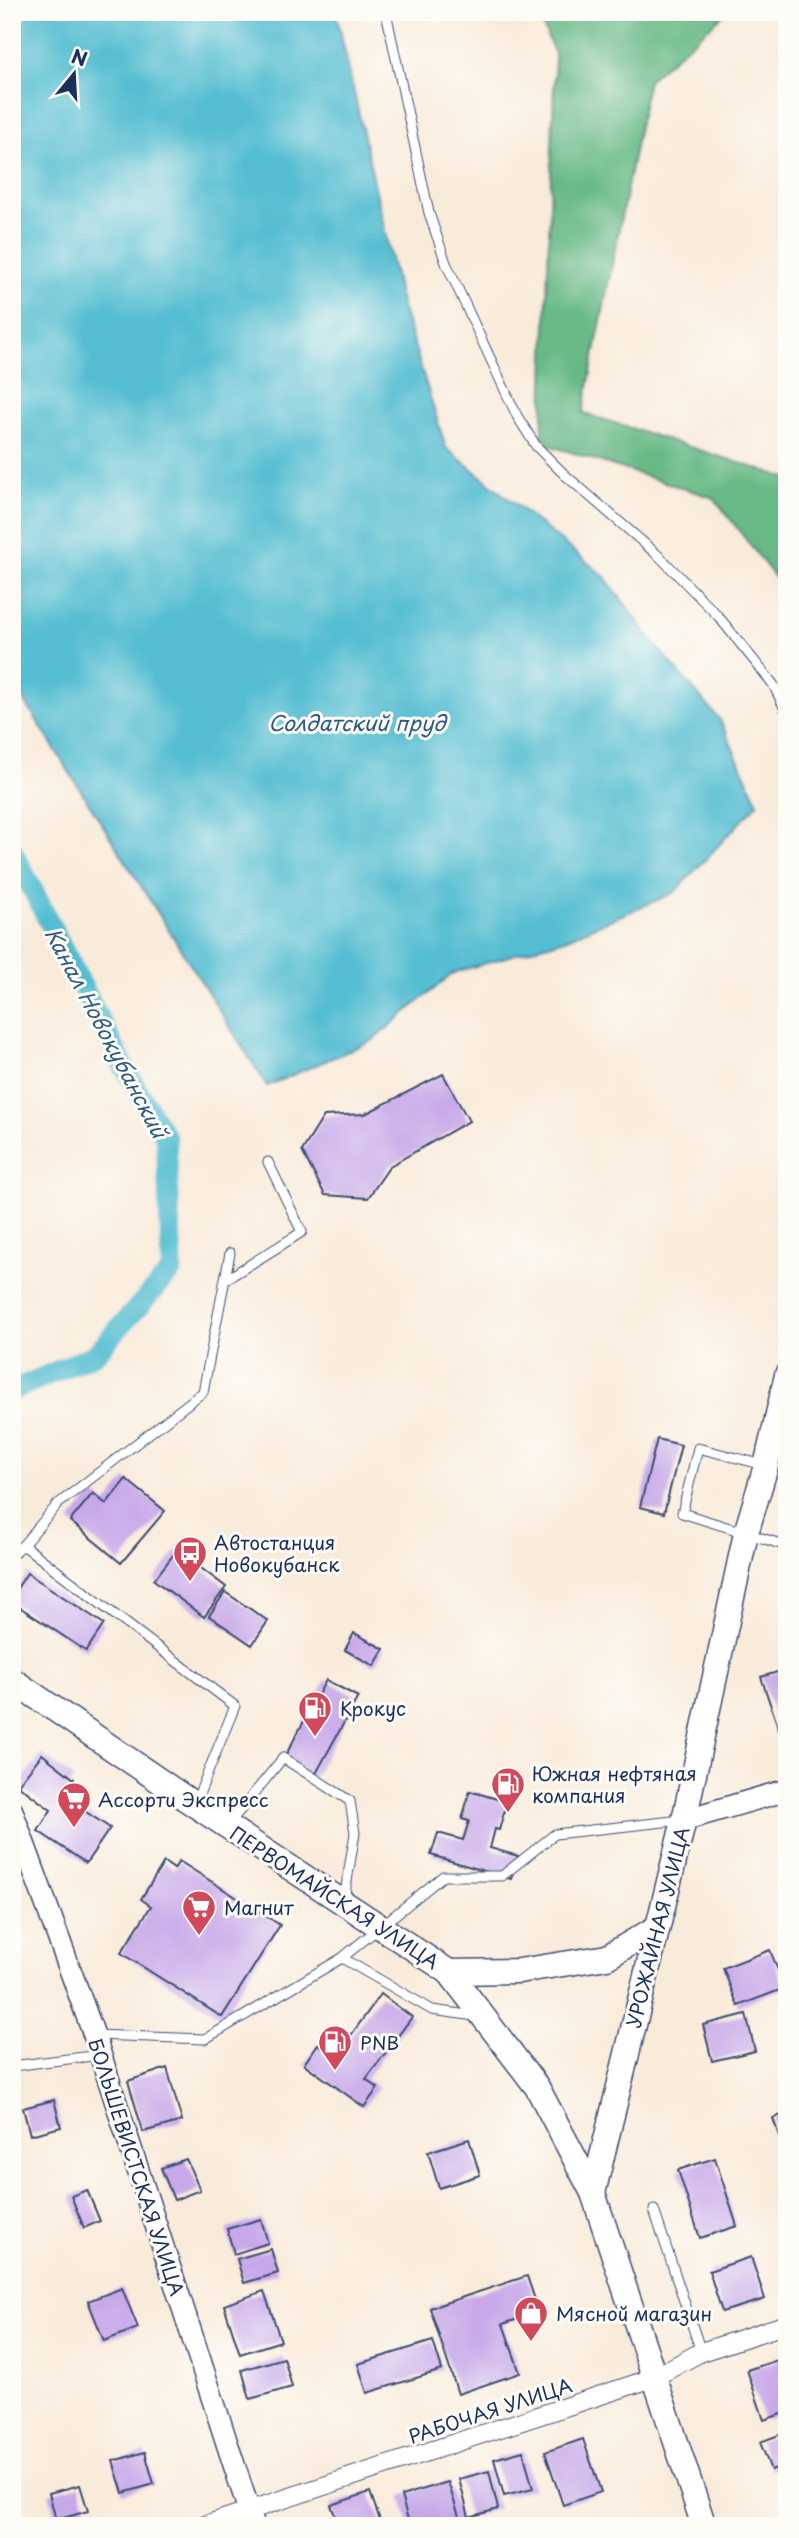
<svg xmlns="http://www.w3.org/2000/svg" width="799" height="2538" font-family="'Playpen Sans',sans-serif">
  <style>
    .forest { fill: #67b986; stroke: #417472; stroke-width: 2 }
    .water { fill: #54bdd1; stroke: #387698; stroke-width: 2 }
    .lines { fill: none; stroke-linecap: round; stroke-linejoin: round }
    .canal { stroke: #54bdd1; stroke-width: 21 }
    .building { fill: #c7a9e9 }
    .service-casing { stroke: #3c4b71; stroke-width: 11 }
    .minor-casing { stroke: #3c4b71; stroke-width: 20 }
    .tertiary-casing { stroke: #3c4b71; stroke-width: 24 }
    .secondary-casing { stroke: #3c4b71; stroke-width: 27 }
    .service { stroke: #fff; stroke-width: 9 }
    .minor { stroke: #fff; stroke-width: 18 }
    .tertiary { stroke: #fff; stroke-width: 21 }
    .secondary { stroke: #fff; stroke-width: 24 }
    .labels { text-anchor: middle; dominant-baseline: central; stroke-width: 6; stroke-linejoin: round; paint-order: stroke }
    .poi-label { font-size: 19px; fill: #1b2f5e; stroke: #fdfcf7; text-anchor: start }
    .street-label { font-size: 19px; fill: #1b2f5e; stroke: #fdfcf7 }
    .water-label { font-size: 21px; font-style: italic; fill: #2c5a80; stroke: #fdfcf7 }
  </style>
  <rect width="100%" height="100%" fill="#fdfcf7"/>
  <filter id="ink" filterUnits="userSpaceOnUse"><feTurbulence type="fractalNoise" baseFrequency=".0143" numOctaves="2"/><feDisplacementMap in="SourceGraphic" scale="14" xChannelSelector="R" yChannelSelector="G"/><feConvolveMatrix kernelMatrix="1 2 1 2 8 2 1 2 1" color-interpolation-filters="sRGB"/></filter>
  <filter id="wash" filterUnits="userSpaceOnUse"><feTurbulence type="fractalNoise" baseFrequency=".00686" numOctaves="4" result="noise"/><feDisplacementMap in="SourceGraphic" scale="28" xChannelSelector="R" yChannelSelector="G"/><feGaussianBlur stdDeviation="1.57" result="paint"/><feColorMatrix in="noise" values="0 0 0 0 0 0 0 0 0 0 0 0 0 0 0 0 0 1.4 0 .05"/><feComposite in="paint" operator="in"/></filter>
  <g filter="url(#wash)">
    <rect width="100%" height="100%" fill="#f9ebda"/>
    <path class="forest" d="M537,12H727L648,80L583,413L787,478V593L714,498L542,443L555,54Z"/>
    <path class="water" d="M12,12H336L401,303L446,448L604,576L657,647L720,720L758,803L674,893L565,939L453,973L372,1041L267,1086L12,681Z"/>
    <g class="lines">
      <path class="canal" d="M12,850L124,1067L166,1138L172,1270L95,1354L12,1391"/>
    </g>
    <g id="blocks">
      <g class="building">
        <path d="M443,1074L469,1121L390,1166L368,1198L325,1195L302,1151L324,1116L365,1114Z"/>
        <path d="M657,1439L681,1445L664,1513L640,1507Z"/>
        <path d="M126,1479L165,1511L121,1563L70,1521L93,1493L106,1504Z"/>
        <path d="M177,1550L226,1587L204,1617L154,1580Z"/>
        <path d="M27,1573L104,1624L86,1651L12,1602V1596Z"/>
        <path d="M225,1592L268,1621L252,1645L209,1616Z"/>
        <path d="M354,1633L384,1649L374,1666L345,1650Z"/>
        <path d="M787,1669V1728L779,1730L761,1677Z"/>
        <path d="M326,1680L358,1697L313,1779L282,1762Z"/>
        <path d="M42,1754L74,1779L62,1796L110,1828L86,1863L38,1831L51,1810L18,1785Z"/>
        <path d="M470,1791L507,1802L499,1830L495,1829L490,1848L518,1856L511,1879L431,1855L438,1833L463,1840L469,1821L462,1819Z"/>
        <path d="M179,1861L280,1925L222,2017L121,1953L151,1906L141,1899L164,1862L174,1869Z"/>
        <path d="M770,1950L785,1988L738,2006L723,1968Z"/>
        <path d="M381,1994L412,2017L366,2079L378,2088L364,2107L304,2064L318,2044L335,2057Z"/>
        <path d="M746,2014L755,2051L712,2061L703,2025Z"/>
        <path d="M167,2068L182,2121L143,2132L128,2081Z"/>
        <path d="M54,2100L61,2127L30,2135L23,2108Z"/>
        <path d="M787,2113V2157H786L773,2118Z"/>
        <path d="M469,2139L480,2175L439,2188L428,2152Z"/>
        <path d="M715,2158L737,2226L700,2238L678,2170Z"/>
        <path d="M186,2159L200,2190L174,2200L161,2168Z"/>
        <path d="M87,2190L100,2221L84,2228L71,2196Z"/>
        <path d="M261,2219L268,2243L234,2254L227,2229Z"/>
        <path d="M271,2249L278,2273L244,2283L237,2259Z"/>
        <path d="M751,2257L765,2299L722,2312L709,2271Z"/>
        <path d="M787,2264V2281L781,2266Z"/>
        <path d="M527,2276L539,2312L503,2324L520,2373L458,2394L430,2308Z"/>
        <path d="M122,2288L138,2328L104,2341L88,2301Z"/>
        <path d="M264,2291L281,2341L240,2354L224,2305Z"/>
        <path d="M433,2341L442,2370L367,2393L358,2364Z"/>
        <path d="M284,2358L292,2387L250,2399L242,2370Z"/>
        <path d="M784,2358L787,2366V2412L764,2420L747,2370Z"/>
        <path d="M787,2432V2464L771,2470L760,2442Z"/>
        <path d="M583,2439L601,2492L563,2505L545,2452Z"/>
        <path d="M523,2451L533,2489L504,2496L494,2459Z"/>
        <path d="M145,2452L154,2484L123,2493L113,2461Z"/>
        <path d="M489,2471L498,2509L469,2517L459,2479Z"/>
        <path d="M448,2482L462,2526H410L401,2496Z"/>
        <path d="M80,2485L88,2511L56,2520L49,2493Z"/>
        <path d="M370,2492L382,2526H339L331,2505Z"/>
      </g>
    </g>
  </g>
  <g filter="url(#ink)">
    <use href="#blocks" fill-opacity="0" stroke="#3c4b71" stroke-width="2"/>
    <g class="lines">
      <g class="service-casing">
        <g id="service">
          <path d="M386,12L429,213L446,263L517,416L536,446L564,474L660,557L718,616L773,684L787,713"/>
          <path d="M225,1280L302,1232L268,1162"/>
          <path d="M764,1465L698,1448L682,1513L787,1546"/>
          <path d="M23,1545L58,1504L203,1392L230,1253"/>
          <path d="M12,1555L23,1545L235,1706L195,1804"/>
          <path d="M228,1825L283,1758L350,1801L355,1833L344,1899"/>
          <path d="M342,1958L432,2010L475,2016"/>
          <path d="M95,2035L205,2039L342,1958L443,1876H502L555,1834L682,1820"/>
          <path d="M12,2066L100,2055"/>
          <path d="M654,2210L701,2352"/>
        </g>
      </g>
      <g class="minor-casing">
        <path id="minor" d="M202,2526L653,2378L701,2352L787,2324"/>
      </g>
      <g class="tertiary-casing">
        <g id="tertiary">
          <path d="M12,1811L94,2035L254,2526"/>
          <path d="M684,1820L787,1790"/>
        </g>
      </g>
      <g class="secondary-casing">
        <g id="secondary">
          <path d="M12,1680L195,1805L449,1972L537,2087L593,2193L704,2526"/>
          <path d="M449,1972L519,1971L607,1957L656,1928"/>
          <path d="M593,2193L684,1820L746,1533L766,1466L787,1375"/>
        </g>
      </g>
      <use href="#service" class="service"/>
      <use href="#minor" class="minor"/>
      <use href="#tertiary" class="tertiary"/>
      <use href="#secondary" class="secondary"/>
    </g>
  </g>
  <defs>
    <g id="bus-pin" transform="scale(1.75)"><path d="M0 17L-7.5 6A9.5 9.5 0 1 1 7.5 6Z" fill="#d1495b" stroke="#fdfcf7"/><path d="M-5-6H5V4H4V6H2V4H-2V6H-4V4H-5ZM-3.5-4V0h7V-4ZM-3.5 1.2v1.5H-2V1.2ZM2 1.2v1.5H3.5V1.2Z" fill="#fff"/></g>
    <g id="fuel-pin" transform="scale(1.75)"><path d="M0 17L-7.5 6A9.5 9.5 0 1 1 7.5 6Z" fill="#d1495b" stroke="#fdfcf7"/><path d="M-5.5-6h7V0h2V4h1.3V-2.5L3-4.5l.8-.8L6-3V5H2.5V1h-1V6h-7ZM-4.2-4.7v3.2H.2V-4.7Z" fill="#fff"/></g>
    <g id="supermarket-pin" transform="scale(1.75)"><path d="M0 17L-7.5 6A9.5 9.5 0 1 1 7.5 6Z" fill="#d1495b" stroke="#fdfcf7"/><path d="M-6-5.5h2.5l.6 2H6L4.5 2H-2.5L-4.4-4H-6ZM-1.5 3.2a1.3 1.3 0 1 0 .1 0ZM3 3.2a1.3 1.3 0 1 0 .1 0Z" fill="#fff"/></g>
    <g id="shop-pin" transform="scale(1.75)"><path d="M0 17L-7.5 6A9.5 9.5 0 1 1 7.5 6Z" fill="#d1495b" stroke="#fdfcf7"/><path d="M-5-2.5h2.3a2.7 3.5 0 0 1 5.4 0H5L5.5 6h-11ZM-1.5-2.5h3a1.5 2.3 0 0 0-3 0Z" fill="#fff"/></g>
  </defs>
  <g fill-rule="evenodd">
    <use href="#bus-pin" x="190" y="1553"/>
    <use href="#fuel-pin" x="315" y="1708"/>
    <use href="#fuel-pin" x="508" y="1784"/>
    <use href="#supermarket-pin" x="74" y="1799"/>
    <use href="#supermarket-pin" x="199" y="1907"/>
    <use href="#fuel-pin" x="335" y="2042"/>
    <use href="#shop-pin" x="531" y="2313"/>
  </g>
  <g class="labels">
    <g class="poi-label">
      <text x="214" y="1542">Автостанция<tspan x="214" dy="22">Новокубанск</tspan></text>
      <text x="340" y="1708">Крокус</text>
      <text x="532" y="1773">Южная нефтяная<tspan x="532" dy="22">компания</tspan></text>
      <text x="98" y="1799">Ассорти Экспресс</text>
      <text x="224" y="1907">Магнит</text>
      <text x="360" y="2042">PNB</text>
      <text x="556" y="2313">Мясной магазин</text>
    </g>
    <g class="street-label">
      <text transform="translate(335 1897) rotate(33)">ПЕРВОМАЙСКАЯ УЛИЦА</text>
      <text transform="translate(657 1927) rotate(-76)">УРОЖАЙНАЯ УЛИЦА</text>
      <text transform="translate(137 2167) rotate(72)">БОЛЬШЕВИСТСКАЯ УЛИЦА</text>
      <text transform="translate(490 2410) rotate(-18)">РАБОЧАЯ УЛИЦА</text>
    </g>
    <g class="water-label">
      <text x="357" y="722">Солдатский пруд</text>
      <text transform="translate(107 1032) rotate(62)">Канал Новокубанский</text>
    </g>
  </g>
  <rect width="799" height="2538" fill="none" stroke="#fdfcf7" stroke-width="42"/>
  <g transform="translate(74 74) rotate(18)" stroke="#fdfcf7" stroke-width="5" paint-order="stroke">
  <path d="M0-5L12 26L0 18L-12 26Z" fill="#1b2f5e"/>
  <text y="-10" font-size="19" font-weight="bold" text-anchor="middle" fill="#1b2f5e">N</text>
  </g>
</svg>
